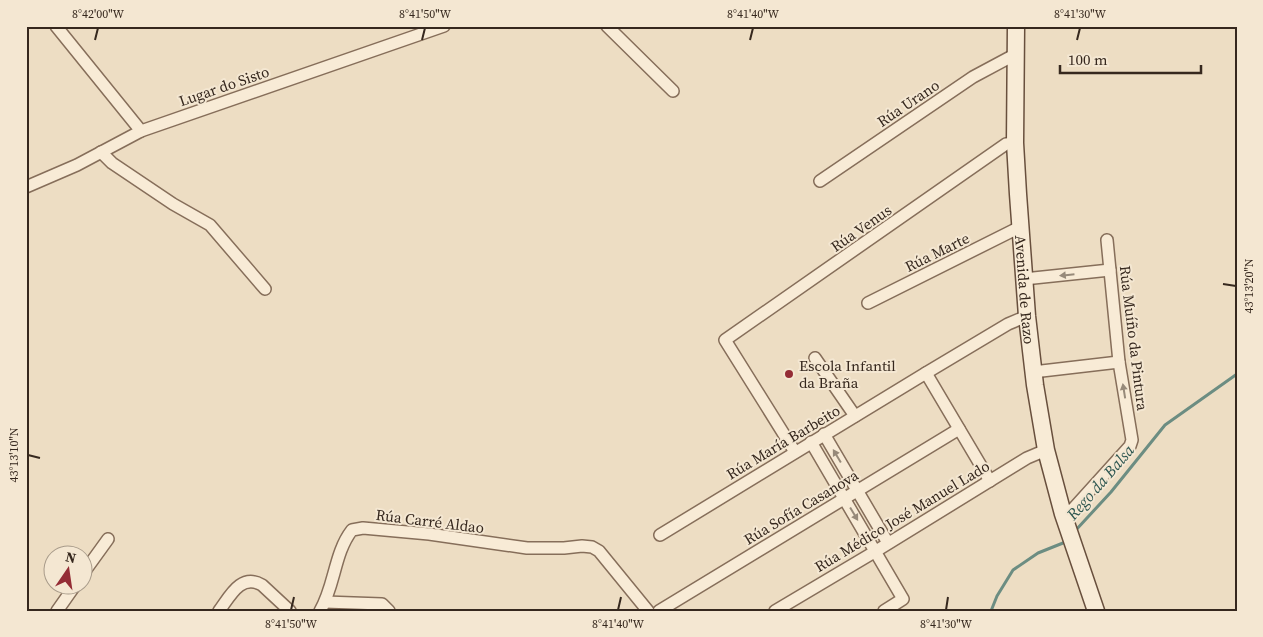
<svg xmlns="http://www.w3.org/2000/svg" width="1263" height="637" font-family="'Source Serif 4',serif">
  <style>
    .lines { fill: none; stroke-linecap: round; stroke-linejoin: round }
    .stream { stroke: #6c8d82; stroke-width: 3 }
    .street-casing { stroke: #866e5a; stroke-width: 14 }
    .secondary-casing { stroke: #684f3d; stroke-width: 19 }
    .street { stroke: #f8ebd6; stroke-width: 11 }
    .secondary { stroke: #f8ebd6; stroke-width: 16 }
    .oneway { fill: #978a7a }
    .ticks { fill: none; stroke: #36281e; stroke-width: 2 }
    .poi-dot { fill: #942c35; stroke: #f4e7d2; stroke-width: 2 }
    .labels { text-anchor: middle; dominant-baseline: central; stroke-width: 4; stroke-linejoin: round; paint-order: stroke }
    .street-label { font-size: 15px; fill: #36281e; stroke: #f4e7d2 }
    .poi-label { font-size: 15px; fill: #36281e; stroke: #f4e7d2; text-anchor: start }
    .water-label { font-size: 16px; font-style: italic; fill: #2d5650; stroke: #f4e7d2 }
    .neatline { fill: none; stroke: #36281e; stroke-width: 2 }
    .ticks-label { font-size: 12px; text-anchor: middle; fill: #36281e }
  </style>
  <rect width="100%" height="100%" fill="#edddc3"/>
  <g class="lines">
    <g class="stream">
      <path d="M1075,531L1111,492L1165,425L1237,374"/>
      <path d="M991,611L997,596L1013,570L1038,553L1063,543L1067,539"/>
    </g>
    <g class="street-casing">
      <g id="street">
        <path d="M56,26L141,131L444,26"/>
        <path d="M607,26L673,91"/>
        <path d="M101,152L112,163L173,204L210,225L265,289"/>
        <path d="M820,181L973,77L1016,54"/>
        <path d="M26,187L77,165L141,131"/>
        <path d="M1024,279L1110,270"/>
        <path d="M868,303L1020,227"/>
        <path d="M815,358L855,416"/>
        <path d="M1033,372L1119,362"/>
        <path d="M926,373L990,481"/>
        <path d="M824,434L888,543"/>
        <path d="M811,442L903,599L884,611"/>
        <path d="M795,452L725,340L1006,144L1015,143"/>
        <path d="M1063,514L1073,509L1130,446L1132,440L1119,362L1107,240"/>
        <path d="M660,535L926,373L1008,324L1027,316"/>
        <path d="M82,575L108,539"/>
        <path d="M325,602L382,604L389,611"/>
        <path d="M57,611L76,584"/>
        <path d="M219,611C230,596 241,573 262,585L290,611"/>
        <path d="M320,611C335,586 334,553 352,530L363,528L429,534L527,548H564L582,546L592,547L599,551L648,611"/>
        <path d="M659,611L959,429"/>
        <path d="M775,611L876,551L1027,458L1046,450"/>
      </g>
    </g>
    <g class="secondary-casing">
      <g id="secondary">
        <path id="s1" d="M1016,26L1015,143L1018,194L1027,316L1035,385L1046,450L1063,514L1096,611"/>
      </g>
    </g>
    <use href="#street" class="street"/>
    <use href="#secondary" class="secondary"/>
  </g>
  <defs><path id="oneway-solid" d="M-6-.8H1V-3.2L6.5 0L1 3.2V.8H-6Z" transform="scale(1.25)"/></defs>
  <g class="oneway">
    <use href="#oneway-solid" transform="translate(1067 275) rotate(174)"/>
    <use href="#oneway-solid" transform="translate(1124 391) rotate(-99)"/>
    <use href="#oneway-solid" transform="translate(837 456) rotate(-121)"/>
    <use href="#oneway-solid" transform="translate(854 514) rotate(59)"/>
  </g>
  <path class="ticks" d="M95,40L98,28M422,40L425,28M750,40L753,28M1077,40L1080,28M1223,284L1236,286M28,455L40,458M291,610L294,597M618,610L621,597M946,610L948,597"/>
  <circle class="poi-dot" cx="789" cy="374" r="5"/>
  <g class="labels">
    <g class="street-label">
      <text transform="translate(224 86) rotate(-19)">Lugar do Sisto</text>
      <text transform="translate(908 103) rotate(-34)">Rúa Urano</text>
      <text transform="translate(861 228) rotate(-35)">Rúa Venus</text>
      <text transform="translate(937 252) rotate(-26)">Rúa Marte</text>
      <text stroke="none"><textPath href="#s1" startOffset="264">Avenida de Razo</textPath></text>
      <text transform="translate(1134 338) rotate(83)">Rúa Muíño da Pintura</text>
      <text transform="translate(783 442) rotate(-31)">Rúa María Barbeito</text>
      <text transform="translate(801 507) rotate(-31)">Rúa Sofía Casanova</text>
      <text transform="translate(902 516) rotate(-31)">Rúa Médico José Manuel Lado</text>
      <text transform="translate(430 521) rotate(7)">Rúa Carré Aldao</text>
    </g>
    <g class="poi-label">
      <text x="799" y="365">Escola Infantil<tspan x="799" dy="17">da Braña</tspan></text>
    </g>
    <g class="water-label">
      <text transform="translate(1100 482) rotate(-49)">Rego da Balsa</text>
    </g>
  </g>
  <rect width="1263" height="637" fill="none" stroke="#f4e7d2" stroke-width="55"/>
  <g transform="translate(68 570) rotate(13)"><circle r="24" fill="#f4e7d2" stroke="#a89b8a"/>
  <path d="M0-4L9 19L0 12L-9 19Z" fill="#942c35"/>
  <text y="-8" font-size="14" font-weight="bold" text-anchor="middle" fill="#36281e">N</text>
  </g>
  <path d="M1060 65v8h141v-8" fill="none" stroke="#36281e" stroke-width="2.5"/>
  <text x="1068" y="65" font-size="15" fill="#36281e" stroke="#f4e7d2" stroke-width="4" paint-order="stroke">100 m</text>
  <rect x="28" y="28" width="1208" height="582" class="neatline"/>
  <g class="ticks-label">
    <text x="98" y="18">8°42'00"W</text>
    <text x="425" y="18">8°41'50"W</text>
    <text x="753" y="18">8°41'40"W</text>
    <text x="1080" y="18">8°41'30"W</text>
    <text transform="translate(1249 286) rotate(-90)" y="4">43°13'20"N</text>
    <text transform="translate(14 455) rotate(-90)" y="4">43°13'10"N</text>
    <text x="291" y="628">8°41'50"W</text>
    <text x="618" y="628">8°41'40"W</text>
    <text x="946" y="628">8°41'30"W</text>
  </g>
</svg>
